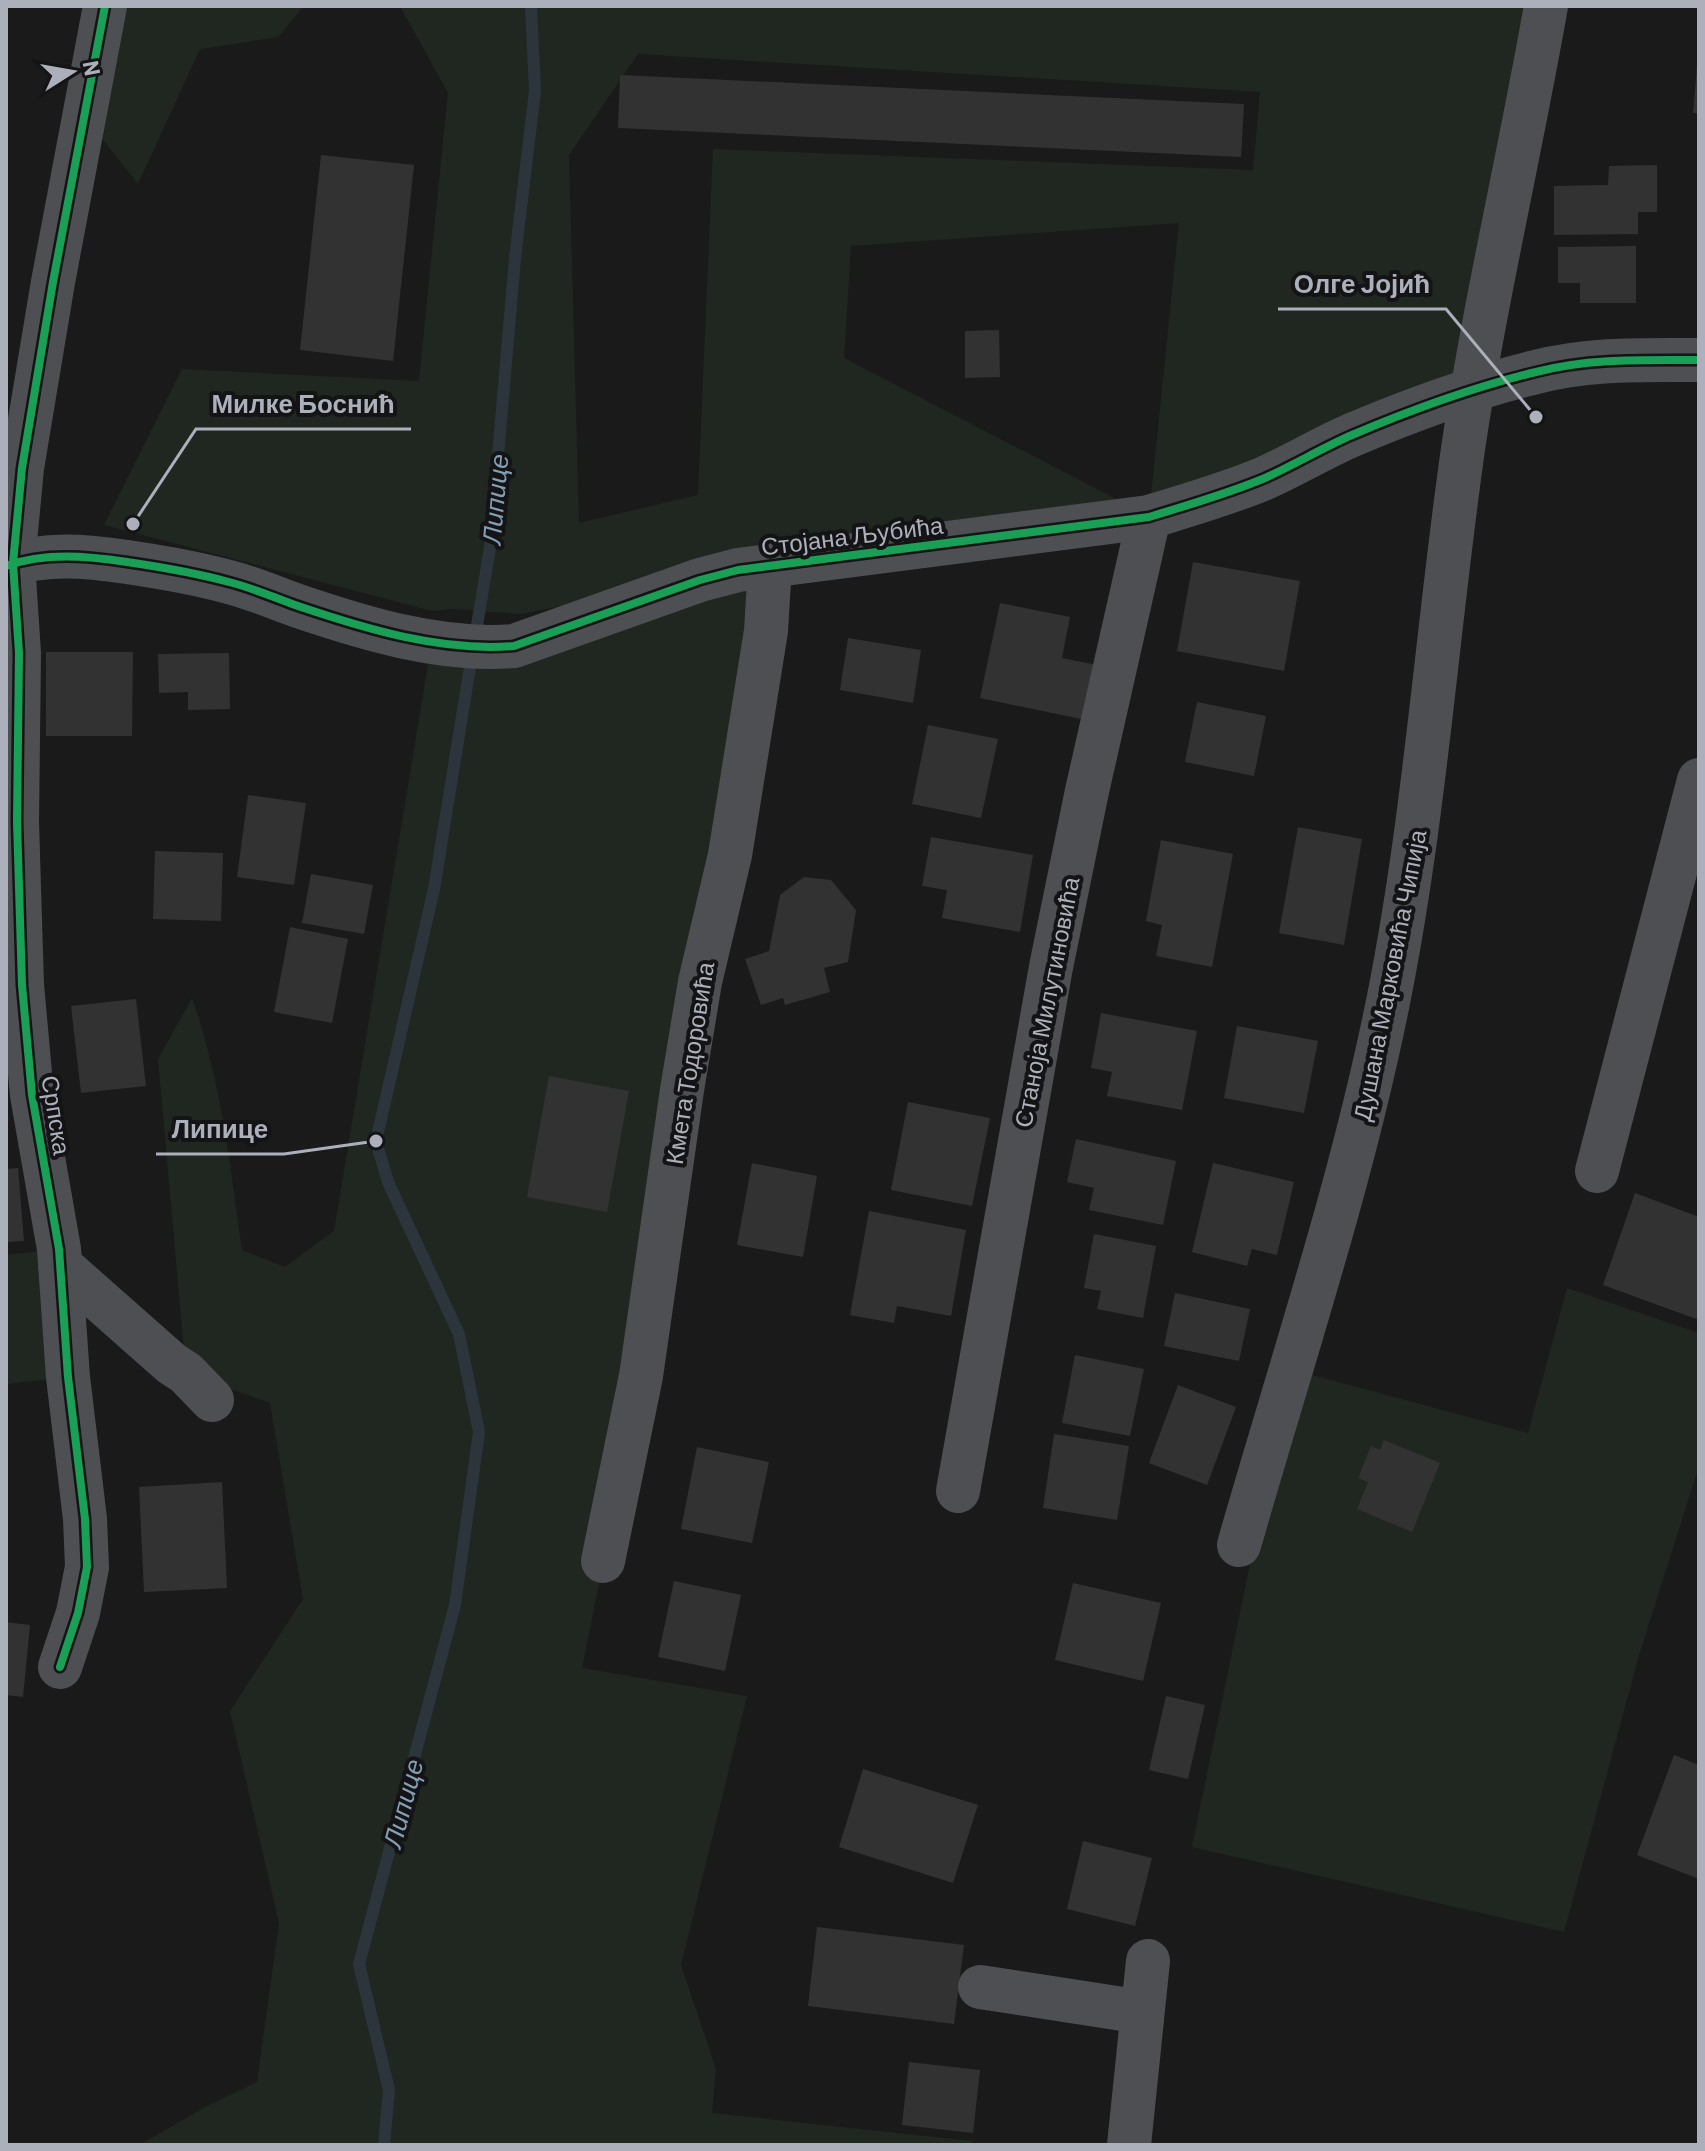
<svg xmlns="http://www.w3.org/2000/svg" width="1705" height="2151" font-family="Barlow,sans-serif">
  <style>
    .green { fill: #202721; fill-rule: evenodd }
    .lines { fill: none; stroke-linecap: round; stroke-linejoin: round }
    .stream { stroke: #2d353c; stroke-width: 12 }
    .building { fill: #323232 }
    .minor { stroke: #4e4f53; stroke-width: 44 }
    .cycleway-casing { stroke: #141416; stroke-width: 13 }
    .cycleway { stroke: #1a9f57; stroke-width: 8 }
    .labels { text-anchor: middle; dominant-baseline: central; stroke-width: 8; stroke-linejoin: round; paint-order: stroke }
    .street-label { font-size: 24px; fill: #acb0bb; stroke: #141416 }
    .water-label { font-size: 26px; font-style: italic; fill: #849eb4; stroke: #141416 }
    .leader { fill: none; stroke: #acb0bb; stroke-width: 3 }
    .callout-dot { fill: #acb0bb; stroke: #141416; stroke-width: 3 }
    .callout-label { font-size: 26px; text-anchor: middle; font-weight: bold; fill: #acb0bb; stroke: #141416; stroke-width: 8; stroke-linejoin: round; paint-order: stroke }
  </style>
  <rect width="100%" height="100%" fill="#1a1a1a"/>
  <g class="green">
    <path d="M127,6H304L278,37L200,49L138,184L97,132Z"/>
    <path d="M400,6H1549L1473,391L1266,478L1149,517L769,567L766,631L641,1376L582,1668L747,1696L681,1965L716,2069L712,2113L972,2141V2145H140L203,2108L257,2082L279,1923L230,1711L303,1599L270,1403L186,1373L158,1059L192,998C221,1080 230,1165 242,1250L285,1267L334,1231L432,641L496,648L523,645L700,580L744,570L521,614L451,609L432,611L104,525L182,369L419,381L448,93ZM638,54L1260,92L1253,170L713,149L698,495L579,523L569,155ZM1179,223L1149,516L844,358L851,246Z"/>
    <path d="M59,1249L68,1377L6,1384V1255Z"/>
    <path d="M1567,1288L1699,1333V1466L1639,1655L1564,1932L1192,1847L1290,1369L1528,1433Z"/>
  </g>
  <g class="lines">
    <g class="stream">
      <path d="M475,637L490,548L515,258L535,91L531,6"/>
      <path d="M384,2145L389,2090L359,1964L455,1605L479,1432L459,1334L388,1182L376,1141L434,889L472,655"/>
    </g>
  </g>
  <g class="building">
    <path d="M1697,66H1699V113H1693Z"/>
    <path d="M620,75L1244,104L1241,157L618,128Z"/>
    <path d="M321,155L414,165L393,361L300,350Z"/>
    <path d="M1657,165V212H1638V234L1554,235V186L1608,185L1609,166Z"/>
    <path d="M1636,246V303H1580V283H1558V247Z"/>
    <path d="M999,330L1000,377L965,378V331Z"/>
    <path d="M1193,562L1300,581L1284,671L1177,651Z"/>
    <path d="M1000,603L1070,617L1062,658L1097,665L1086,720L980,698Z"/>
    <path d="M848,638L921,650L913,703L840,690Z"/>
    <path d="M46,652H133L132,736H46Z"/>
    <path d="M229,653L230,709L188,710V692L159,693L158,654Z"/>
    <path d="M1197,702L1266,716L1254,776L1185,762Z"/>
    <path d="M928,725L998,739L981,818L912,804Z"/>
    <path d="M248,795L306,803L294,885L237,877Z"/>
    <path d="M1298,827L1362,839L1344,945L1279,933Z"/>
    <path d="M931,837L1033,855L1020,932L942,918L947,890L922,886Z"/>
    <path d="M1161,840L1233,854L1212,967L1156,956L1162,925L1146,921Z"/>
    <path d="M155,851L223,853L221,921L153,919Z"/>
    <path d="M311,874L373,885L364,934L302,923Z"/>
    <path d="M804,877L831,880L856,910L848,962L824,968L830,992L785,1005L783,998L761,1005L745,959L769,951L780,895Z"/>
    <path d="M290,927L348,939L332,1023L274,1012Z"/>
    <path d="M136,999L146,1086L81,1093L71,1006Z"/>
    <path d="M1101,1013L1197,1031L1182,1110L1107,1096L1112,1072L1091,1068Z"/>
    <path d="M1237,1026L1318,1041L1304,1113L1224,1098Z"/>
    <path d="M549,1076L629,1091L607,1212L527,1197Z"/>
    <path d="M908,1102L990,1118L972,1206L891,1190Z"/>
    <path d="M1076,1139L1176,1161L1163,1225L1089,1210L1094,1188L1067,1182Z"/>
    <path d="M752,1163L817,1176L803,1257L737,1245Z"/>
    <path d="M1213,1163L1294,1182L1277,1255L1252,1249L1247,1266L1192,1252Z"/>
    <path d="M18,1168L24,1241L6,1242V1169Z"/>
    <path d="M1635,1193L1699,1217V1320L1603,1285Z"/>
    <path d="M869,1211L966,1230L951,1316L897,1306L894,1323L850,1315Z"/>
    <path d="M1094,1234L1156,1246L1143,1318L1097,1309L1101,1291L1084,1288Z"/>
    <path d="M1175,1293L1250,1309L1239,1361L1164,1346Z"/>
    <path d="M1075,1355L1144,1369L1130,1436L1062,1423Z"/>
    <path d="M1178,1385L1236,1407L1207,1485L1149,1463Z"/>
    <path d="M1054,1434L1129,1446L1117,1520L1043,1508Z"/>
    <path d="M1384,1440L1440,1463L1412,1532L1357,1509L1368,1482L1358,1478L1371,1446L1380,1450Z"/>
    <path d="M697,1447L769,1462L752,1543L681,1529Z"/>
    <path d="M222,1482L227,1588L144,1592L139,1487Z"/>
    <path d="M674,1581L741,1595L725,1671L658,1657Z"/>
    <path d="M1073,1583L1161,1603L1143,1681L1055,1660Z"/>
    <path d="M6,1622L30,1625L23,1697L6,1695Z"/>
    <path d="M1166,1696L1205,1705L1188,1779L1149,1770Z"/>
    <path d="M1674,1755L1699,1765V1879L1637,1855Z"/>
    <path d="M863,1769L978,1805L953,1883L839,1847Z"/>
    <path d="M1083,1841L1152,1858L1135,1926L1067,1909Z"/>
    <path d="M817,1927L964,1945L954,2024L808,2006Z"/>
    <path d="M909,2062L980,2070L973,2133L902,2125Z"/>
  </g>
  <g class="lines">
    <g class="minor">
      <path d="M6,566C45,552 87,556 127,562C161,567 196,573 229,582C253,588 275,598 298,606C366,629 442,652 514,646L700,580L738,570L1149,517C1188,505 1227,494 1265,478C1294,465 1322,448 1352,435C1411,410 1474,387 1536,372C1589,358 1644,360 1699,360"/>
      <path d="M1597,1171L1699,780"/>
      <path d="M60,1265L172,1364L186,1373L212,1400"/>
      <path d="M958,1491L1051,967L1087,791L1149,517"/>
      <path d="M1239,1545C1291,1363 1352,1183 1389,997C1425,816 1437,631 1463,449C1485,300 1520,154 1546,6"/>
      <path d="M603,1561L641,1376L682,1090L700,982L730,855L766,631L770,565"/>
      <path d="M60,1667L78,1613L87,1567L85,1519L68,1377L59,1249L32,1095L22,985L17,822L19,653L13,563L22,468L53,282L105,6"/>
      <path d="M980,1987L1142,2012"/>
      <path d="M1129,2145L1148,1961"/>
    </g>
    <g class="cycleway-casing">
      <g id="cycleway">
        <path d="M6,566C45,552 87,556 127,562C161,567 196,573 229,582C253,588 275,598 298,606C366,629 442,652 514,646L700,580L738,570L1149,517C1188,505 1227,494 1265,478C1294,465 1322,448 1352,435C1411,410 1474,387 1536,372C1589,358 1644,360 1699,360"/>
        <path d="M60,1667L78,1613L87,1567L85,1519L68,1377L59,1249L32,1095L22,985L17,822L19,653L13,563L22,468L53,282L105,6"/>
      </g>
    </g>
    <use href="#cycleway" class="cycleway"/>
  </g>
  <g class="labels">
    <g class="street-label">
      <text transform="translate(852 535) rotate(-7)">Стојана Љубића</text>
      <text transform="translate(1389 975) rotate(-79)">Душана Марковића Чипија</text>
      <text transform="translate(1046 1002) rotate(-79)">Станоја Милутиновића</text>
      <text transform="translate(689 1063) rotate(-81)">Кмета Тодоровића</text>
      <text transform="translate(57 1115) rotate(81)">Српска</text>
    </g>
    <g class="water-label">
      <text transform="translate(494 499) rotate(-85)">Липице</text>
      <text transform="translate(402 1803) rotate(-75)">Липице</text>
    </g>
  </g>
  <path class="leader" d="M1536 417L1446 309H1278M133 524L196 429H411M376 1141L284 1154H156"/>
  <g class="callout-dot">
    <circle cx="1536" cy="417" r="8"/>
    <circle cx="133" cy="524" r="8"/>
    <circle cx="376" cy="1141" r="8"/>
  </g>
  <g class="callout-label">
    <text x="1362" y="293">Олге Јојић</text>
    <text x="303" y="413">Милке Боснић</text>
    <text x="220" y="1138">Липице</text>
  </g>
  <rect width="1705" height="2151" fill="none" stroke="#acb0bb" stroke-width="16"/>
  <g transform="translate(72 72) rotate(79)" stroke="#141416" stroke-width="6" paint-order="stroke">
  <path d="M0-6L14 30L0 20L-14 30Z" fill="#acb0bb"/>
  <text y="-12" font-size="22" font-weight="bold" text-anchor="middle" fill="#acb0bb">N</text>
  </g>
</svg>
